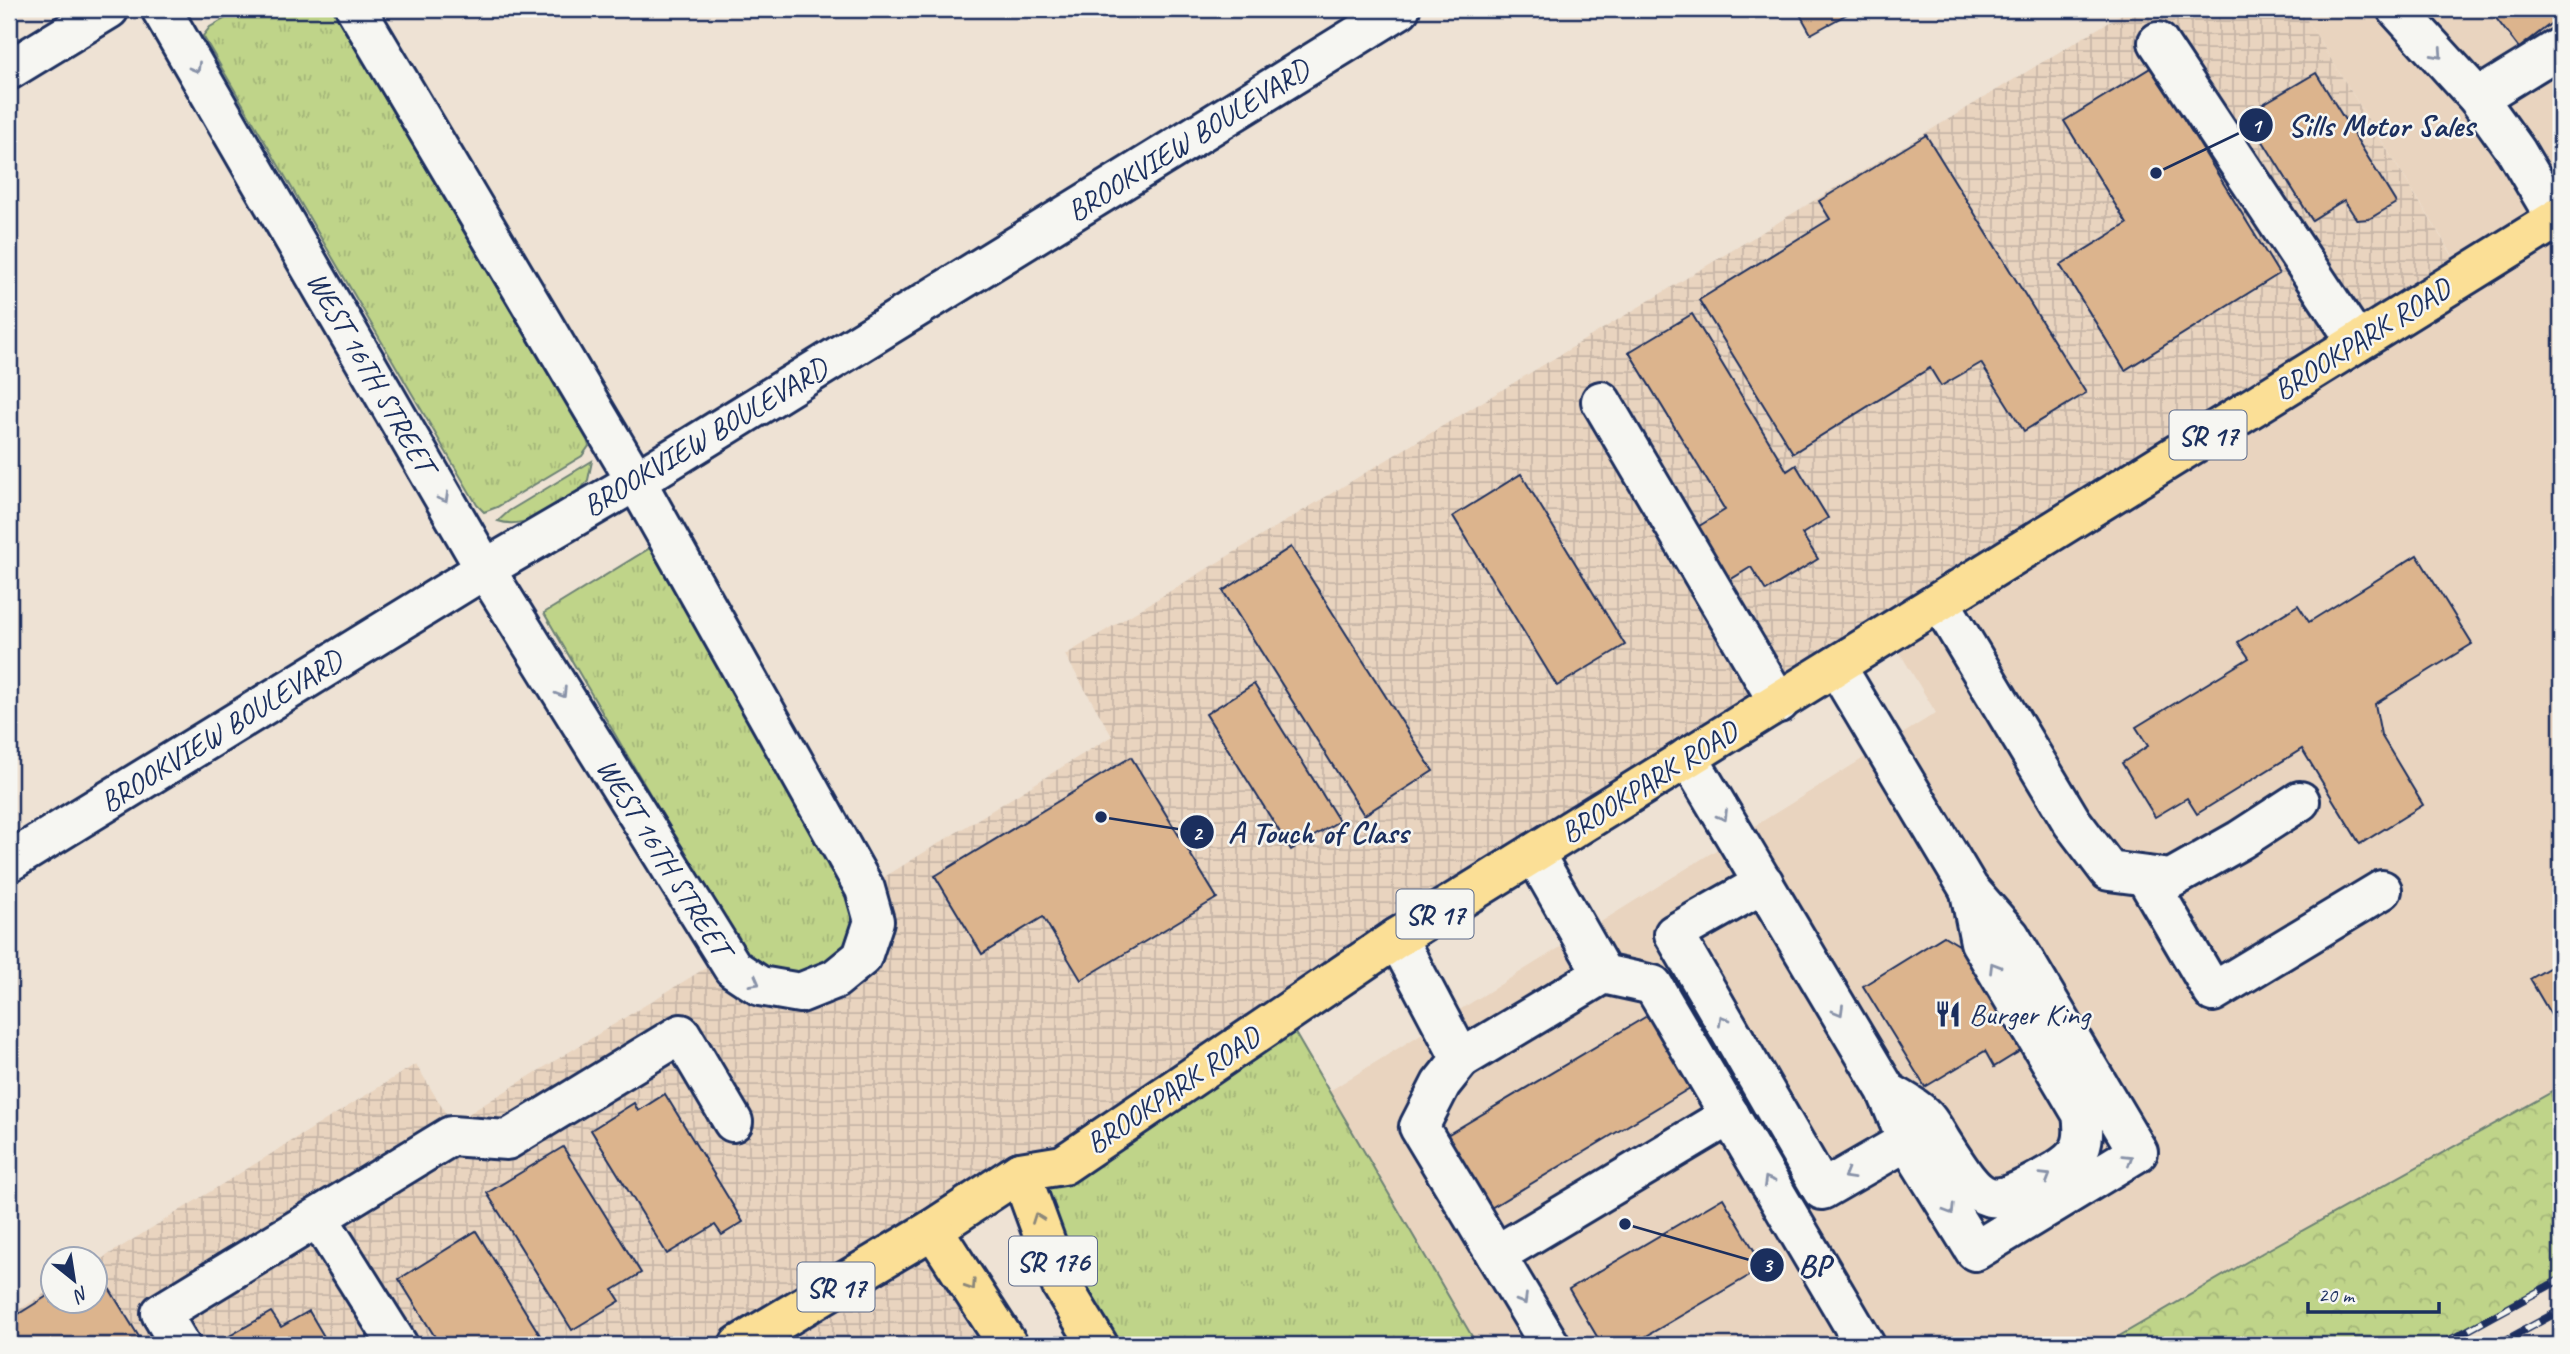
<svg xmlns="http://www.w3.org/2000/svg" width="2570" height="1354" font-family="Caveat,sans-serif">
  <style>
    .built { fill: #e9d4bf }
    .industrial { fill: url(#industrial-grid) }
    .grass { fill: url(#grass-tufts); stroke: #6d8274; stroke-width: 2 }
    .forest { fill: url(#forest-crowns); stroke: #6d8274; stroke-width: 2 }
    .building { fill: #dcb48d; stroke: #1b2f5e; stroke-width: 2 }
    .lines { fill: none; stroke-linecap: round; stroke-linejoin: round }
    .minor-casing { stroke: #1b2f5e; stroke-width: 44 }
    .major-casing { stroke: #1b2f5e; stroke-width: 44 }
    .highway-casing { stroke: #1b2f5e; stroke-width: 44 }
    .minor { stroke: #f6f6f2; stroke-width: 38 }
    .major { stroke: #fbdf96; stroke-width: 38 }
    .highway { stroke: #fbdf96; stroke-width: 38 }
    .rail-casing { stroke: #1b2f5e; stroke-width: 8 }
    .rail { stroke: #f6f6f2; stroke-width: 5; stroke-dasharray: 16; stroke-linecap: butt }
    .oneway { stroke: #8892a8 }
    .oneway2 { stroke: #8b877a }
    .labels { text-anchor: middle; dominant-baseline: central; stroke-width: 5; stroke-linejoin: round; paint-order: stroke }
    .shield { fill: #f6f6f2; stroke: #5d6b8a; stroke-width: 2 }
    .shield-label { font-size: 28px; font-weight: bold; fill: #1b2f5e }
    .street-label { font-size: 30px; fill: #1b2f5e; stroke: #f6f6f2 }
    .poi-label { font-size: 30px; fill: #1b2f5e; stroke: #f6f6f2; text-anchor: start }
    .leader { fill: none; stroke: #1b2f5e; stroke-width: 2.5 }
    .callout-dot { fill: #1b2f5e; stroke: #f6f6f2; stroke-width: 2.5 }
    .mark-label { font-size: 21px; text-anchor: middle; font-weight: bold; fill: #fff }
    .callout-label { font-size: 32px; text-anchor: middle; font-weight: bold; fill: #1b2f5e; stroke: #f6f6f2; stroke-width: 5; stroke-linejoin: round; paint-order: stroke }
  </style>
  <defs>
    <pattern id="industrial-grid" width="8" height="8" patternUnits="userSpaceOnUse" patternTransform="scale(1.75)"><rect width="8" height="8" fill="#e9d4bf"/><path d="M0 4h8M4 0v8" fill="none" stroke="#c7b6a7"/></pattern>
    <pattern id="grass-tufts" width="24" height="20" patternUnits="userSpaceOnUse" patternTransform="scale(1.75)"><rect width="24" height="20" fill="#bfd489"/><path d="M3 7l-1-3M5 7V3M7 7l1-3M15 17l-1-3M17 17v-4M19 17l1-3" fill="none" stroke="#a4b679"/></pattern>
    <pattern id="forest-crowns" width="20" height="18" patternUnits="userSpaceOnUse" patternTransform="scale(1.75)"><rect width="20" height="18" fill="#bfd489"/><path d="M2 6a3 3 0 1 1 6 0M12 15a3 3 0 1 1 6 0" fill="none" stroke="#a4b679"/></pattern>
  </defs>
  <rect width="100%" height="100%" fill="#eee2d4"/>
  <filter id="ink" filterUnits="userSpaceOnUse"><feTurbulence type="fractalNoise" baseFrequency=".0143" numOctaves="2"/><feDisplacementMap in="SourceGraphic" scale="14" xChannelSelector="R" yChannelSelector="G"/><feConvolveMatrix kernelMatrix="1 2 1 2 8 2 1 2 1" color-interpolation-filters="sRGB"/></filter>
  <g filter="url(#ink)">
    <path class="built" d="M2300,9H2561V1087L2262,1253L2104,1345H1476L1328,1092L1936,713L1888,633L2465,275Z"/>
    <path class="industrial" d="M2130,9H2300L2465,276L916,1237L980,1345H9V1316L52,1289V1302H94L95,1263L416,1064L452,1124L725,956L733,968L835,979L865,889L1112,736L1065,655Z"/>
    <g class="grass">
      <path d="M242,9H332L587,440L589,446L582,456L497,507L484,512L477,505L203,36L210,27Z"/>
      <path d="M592,461L588,480L581,489C556,504 529,531 498,521L509,511Z"/>
      <path d="M650,548L851,884C852,899 857,918 851,932C838,968 792,981 760,965C753,962 746,953 740,948L544,613Z"/>
      <path d="M1281,1009L1477,1345H1098L1020,1172Z"/>
    </g>
    <path class="forest" d="M2561,1087V1279L2441,1345H2104L2262,1253Z"/>
    <g class="building">
      <path d="M1797,9H1856L1811,34Z"/>
      <path d="M2489,9H2561V16L2519,48Z"/>
      <path d="M2152,67L2279,274L2125,370L2060,265L2127,224L2064,121Z"/>
      <path d="M2316,73L2396,203L2369,219L2357,220L2344,200L2312,220L2246,114Z"/>
      <path d="M1926,135L2086,393L2024,431L1981,363L1941,386L1930,368L1793,453L1699,300L1830,219L1819,201Z"/>
      <path d="M1692,314L1787,471L1796,465L1828,518L1802,534L1818,559L1766,591L1751,567L1728,581L1696,528L1725,510L1629,352Z"/>
      <path d="M1521,474L1625,645L1557,686L1453,516Z"/>
      <path d="M1291,547L1433,771L1364,815L1223,591Z"/>
      <path d="M2417,555L2472,644L2375,704L2381,735L2423,805L2360,844L2302,749L2197,814L2187,798L2155,817L2122,763L2148,746L2136,727L2249,658L2238,642L2298,605L2309,622Z"/>
      <path d="M1254,684L1339,821L1291,850L1206,714Z"/>
      <path d="M1131,757L1217,898L1081,980L1043,917L982,954L935,876Z"/>
      <path d="M1944,936L1962,947L2033,1043L1994,1067L1985,1051L1925,1087L1863,986Z"/>
      <path d="M2561,961V1032L2530,979Z"/>
      <path d="M1652,1013L1695,1085L1476,1217L1432,1144Z"/>
      <path d="M665,1094L743,1222L722,1235L715,1225L667,1254L591,1130L634,1103L638,1111Z"/>
      <path d="M563,1147L641,1273L613,1290L620,1301L572,1330L487,1193Z"/>
      <path d="M1723,1198L1764,1267L1631,1345H1602L1569,1289Z"/>
      <path d="M476,1231L546,1345H440L399,1279Z"/>
      <path d="M96,1267L144,1345H9V1320L52,1293V1302H94Z"/>
      <path d="M309,1311L329,1345H214L271,1312L281,1327Z"/>
    </g>
    <g class="lines">
      <g class="minor-casing">
        <g id="minor">
          <path d="M161,9L485,569L733,968L760,986L800,993L835,979L862,957L874,921L865,889L636,481L356,9"/>
          <path d="M2397,9L2478,98"/>
          <path d="M2158,42L2357,342"/>
          <path d="M2561,47L2478,98L2516,151L2561,227"/>
          <path d="M9,70L109,9"/>
          <path d="M1601,401L1779,703"/>
          <path d="M1940,602L2072,822L2109,871L2171,879L2240,840L2300,801"/>
          <path d="M1688,757L1886,1090L1907,1141L1975,1251L2138,1152L2010,936L1969,889L1836,666"/>
          <path d="M1534,853L1603,974L1653,985L1865,1345"/>
          <path d="M9,862L485,569L636,481L1400,9"/>
          <path d="M2145,876L2213,992L2382,890"/>
          <path d="M1764,883L1674,934L1822,1190L1907,1141"/>
          <path d="M1397,938L1461,1059L1441,1084L1419,1127L1550,1345"/>
          <path d="M1461,1059L1603,974"/>
          <path d="M1887,1091C1899,1099 1913,1105 1923,1115C1930,1121 1936,1133 1941,1141C1984,1208 1985,1212 2056,1171C2082,1155 2086,1143 2082,1114L1980,942L1970,892"/>
          <path d="M319,1219L398,1345"/>
          <path d="M1496,1255L1730,1115"/>
          <path d="M180,1345L161,1313L451,1136L507,1140L681,1034L733,1122"/>
        </g>
      </g>
      <g class="major-casing">
        <path id="major" d="M739,1345L933,1229L1020,1172L1063,1165L1397,938L2561,216"/>
      </g>
      <g class="highway-casing">
        <g id="highway">
          <path d="M1020,1172L1061,1284L1098,1345"/>
          <path d="M933,1229L1008,1345"/>
        </g>
      </g>
      <use href="#minor" class="minor"/>
      <use href="#major" class="major"/>
      <use href="#highway" class="highway"/>
      <g class="rail-casing">
        <g id="rail">
          <path d="M2441,1345L2561,1279"/>
          <path d="M2497,1345L2561,1310"/>
        </g>
      </g>
      <use href="#rail" class="rail"/>
    </g>
    <defs><path id="oneway-chevron" d="M-2-3.5L2.5 0L-2 3.5" fill="none" stroke-width="1.6" stroke-linecap="round" stroke-linejoin="round" transform="scale(1.75)"/></defs>
    <g class="oneway">
      <use href="#oneway-chevron" transform="translate(2438 54) rotate(48)"/>
      <use href="#oneway-chevron" transform="translate(196 68) rotate(60)"/>
      <use href="#oneway-chevron" transform="translate(444 498) rotate(60)"/>
      <use href="#oneway-chevron" transform="translate(562 693) rotate(58)"/>
      <use href="#oneway-chevron" transform="translate(1723 816) rotate(59)"/>
      <use href="#oneway-chevron" transform="translate(1994 967) rotate(-121)"/>
      <use href="#oneway-chevron" transform="translate(755 982) rotate(29)"/>
      <use href="#oneway-chevron" transform="translate(1839 1011) rotate(60)"/>
      <use href="#oneway-chevron" transform="translate(1723 1020) rotate(-120)"/>
      <use href="#oneway-chevron" transform="translate(2128 1159) rotate(-32)"/>
      <use href="#oneway-chevron" transform="translate(1848 1175) rotate(150)"/>
      <use href="#oneway-chevron" transform="translate(2046 1177) rotate(-31)"/>
      <use href="#oneway-chevron" transform="translate(1768 1181) rotate(-120)"/>
      <use href="#oneway-chevron" transform="translate(1950 1210) rotate(58)"/>
      <use href="#oneway-chevron" transform="translate(1523 1300) rotate(59)"/>
    </g>
    <g class="oneway2">
      <use href="#oneway-chevron" transform="translate(1037 1218) rotate(-110)"/>
      <use href="#oneway-chevron" transform="translate(971 1286) rotate(57)"/>
    </g>
  </g>
  <defs>
    <g id="restaurant-bare" transform="scale(2.1)"><path d="M-5-6h1v4h1v-4h1v4h1v-4h1v5L-1.5 .5V6h-2V.5L-5-1ZM5-6V6H3V1.5H1.5Q1.5-4 5-6Z" fill="#1b2f5e" stroke="#f6f6f2" stroke-width="2.5" paint-order="stroke"/></g>
  </defs>
  <g fill-rule="evenodd">
    <use href="#restaurant-bare" x="1948" y="1014"/>
  </g>
  <g class="labels">
    <g class="shield">
      <rect x="2169.5" y="410.5" width="77" height="49" rx="5"/>
      <rect x="1396.5" y="889.5" width="77" height="49" rx="5"/>
      <rect x="1009" y="1236.5" width="88" height="49" rx="5"/>
      <rect x="797.5" y="1262.5" width="77" height="49" rx="5"/>
    </g>
    <g class="shield-label">
      <text x="2208" y="435">SR 17</text>
      <text x="1435" y="914">SR 17</text>
      <text x="1053" y="1261">SR 176</text>
      <text x="836" y="1287">SR 17</text>
    </g>
    <g class="street-label">
      <text transform="translate(1188 140) rotate(-32)">BROOKVIEW BOULEVARD</text>
      <text transform="translate(2362 339) rotate(-32)">BROOKPARK ROAD</text>
      <text transform="translate(371 372) rotate(60)">WEST 16TH STREET</text>
      <text transform="translate(705 437) rotate(-31)">BROOKVIEW BOULEVARD</text>
      <text transform="translate(221 731) rotate(-32)">BROOKVIEW BOULEVARD</text>
      <text transform="translate(1649 782) rotate(-32)">BROOKPARK ROAD</text>
      <text transform="translate(664 857) rotate(58)">WEST 16TH STREET</text>
      <text transform="translate(1173 1090) rotate(-34)">BROOKPARK ROAD</text>
    </g>
    <g class="poi-label">
      <text x="1969" y="1014">Burger King</text>
    </g>
  </g>
  <path class="leader" d="M2156 173L2256 125M1101 817L1197 832M1625 1224L1767 1265"/>
  <g class="callout-dot">
    <circle cx="2156" cy="173" r="7"/>
    <circle cx="1101" cy="817" r="7"/>
    <circle cx="1625" cy="1224" r="7"/>
    <circle cx="2256" cy="125" r="18"/>
    <circle cx="1197" cy="832" r="18"/>
    <circle cx="1767" cy="1265" r="18"/>
  </g>
  <g class="mark-label">
    <text x="2256" y="133">1</text>
    <text x="1197" y="840">2</text>
    <text x="1767" y="1272">3</text>
  </g>
  <g class="callout-label">
    <text x="2381" y="136">Sills Motor Sales</text>
    <text x="1318" y="843">A Touch of Class</text>
    <text x="1814" y="1276">BP</text>
  </g>
  <rect width="2570" height="1354" fill="none" stroke="#f6f6f2" stroke-width="35"/>
  <rect x="18" y="18" width="2535" height="1319" fill="none" stroke="#1b2f5e" stroke-width="2.5" filter="url(#ink)"/>
  <g transform="translate(74 1280) rotate(150)"><circle r="33" fill="#f6f6f2" stroke="#9ea6b7" stroke-width="2"/>
  <path d="M0-5L12 26L0 18L-12 26Z" fill="#1b2f5e"/>
  <text y="-10" font-size="19" font-weight="bold" text-anchor="middle" fill="#1b2f5e">N</text>
  </g>
  <path d="M2308 1302v10h131v-10" fill="none" stroke="#1b2f5e" stroke-width="3.5"/>
  <text x="2318" y="1302" font-size="21" fill="#1b2f5e" stroke="#f6f6f2" stroke-width="5" paint-order="stroke">20 m</text>
</svg>
